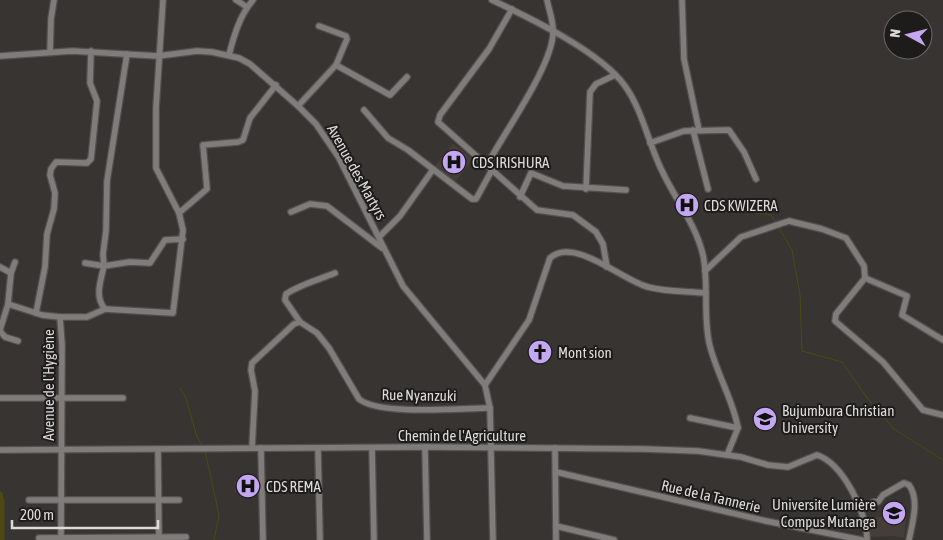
<svg xmlns="http://www.w3.org/2000/svg" width="943" height="540" font-family="'Asap Condensed',sans-serif">
  <style>
    .built { fill: #453d37 }
    .lines { fill: none; stroke-linecap: round; stroke-linejoin: round }
    .stream { stroke: #4c4a11; stroke-width: 1 }
    .canal { stroke: #4c4a11; stroke-width: 5 }
    .minor-casing { stroke: #535150; stroke-width: 8 }
    .minor { stroke: #807c7a; stroke-width: 5.5 }
    .labels { text-anchor: middle; dominant-baseline: central; stroke-width: 4; stroke-linejoin: round; paint-order: stroke }
    .poi-label { font-size: 15px; fill: #dddbda; stroke: #1d1c1b; text-anchor: start }
    .street-label { font-size: 15px; fill: #dddbda; stroke: #1d1c1b }
  </style>
  <rect width="100%" height="100%" fill="#373432"/>
  <g class="built">
    <path d="M453,144L473,159L455,182L435,166Z"/>
    <path d="M260,479L261,492H235V481Z"/>
    <path d="M907,514L904,538L893,536L871,537L869,518Z"/>
  </g>
  <g class="lines">
    <g class="stream">
      <path d="M707,205L771,215L776,223"/>
      <path d="M778,226L792,250L800,295L802,351L842,362L868,399L894,429L943,460"/>
      <path d="M180,388L186,398L197,437L203,447"/>
      <path d="M205,451L219,515L214,540"/>
    </g>
    <path class="canal" d="M0,494L2,501V540"/>
    <g class="minor-casing">
      <g id="minor">
        <path d="M236,0L247,7"/>
        <path d="M492,0C530,18 601,52 625,86C643,111 649,146 663,173C676,200 696,225 703,255C709,284 703,313 709,342C715,371 733,399 738,428L727,455"/>
        <path d="M682,0L684,59L699,130"/>
        <path d="M512,9L489,49L440,115L438,122L537,210L573,215L596,232L603,244L607,267"/>
        <path d="M50,52L51,19L54,0"/>
        <path d="M127,54L107,181L106,231L103,254L104,266L130,262L150,263L165,240L183,239"/>
        <path d="M229,55C234,35 240,15 253,0"/>
        <path d="M0,56L72,51L158,56L197,51L212,52L239,58L250,64L298,106L316,124L339,158L403,286L485,385L490,408L493,540"/>
        <path d="M336,65L390,95L407,77"/>
        <path d="M298,106L336,65L347,39L346,36L319,26"/>
        <path d="M364,110L388,138L408,150L472,199H476L492,170"/>
        <path d="M693,130L708,189"/>
        <path d="M650,143L684,131L729,130L744,152L756,179"/>
        <path d="M487,165C503,134 555,63 553,30C553,20 549,10 547,0"/>
        <path d="M586,189L590,92L596,84L615,75"/>
        <path d="M520,197L531,173L563,186L626,190"/>
        <path d="M291,212L310,204L327,206L382,248"/>
        <path d="M179,213L207,189L203,145L238,142L243,140L250,118L276,85"/>
        <path d="M379,237L400,216L432,171"/>
        <path d="M85,263L104,266C101,280 94,297 105,309"/>
        <path d="M0,267L11,273L15,262"/>
        <path d="M705,271L741,237L789,221L822,229L846,238L864,266L865,278L836,314L835,321L883,362L923,410L943,415"/>
        <path d="M335,273C318,280 301,284 286,294L285,300L300,322L317,333L329,348L359,399C379,416 462,408 490,408"/>
        <path d="M865,278L907,296L902,315L943,340"/>
        <path d="M8,304L42,315L60,317H87L105,309L173,313L183,230L179,213L156,168V108L163,0"/>
        <path d="M36,313L45,267L47,234L54,209L55,193L50,175L51,169L56,162L87,163L91,159L97,101L90,83L91,51"/>
        <path d="M60,317L62,345L61,540"/>
        <path d="M0,330L8,304L11,273"/>
        <path d="M0,331L5,337L18,341"/>
        <path d="M485,385L529,320L550,258C574,236 623,281 648,287C666,292 687,291 706,293"/>
        <path d="M0,398H123"/>
        <path d="M690,418L738,428"/>
        <path d="M425,447L427,540"/>
        <path d="M252,448L255,391L251,370L252,363L294,324L300,322"/>
        <path d="M261,448L263,540"/>
        <path d="M318,448L320,540"/>
        <path d="M372,448L374,540"/>
        <path d="M555,448L556,540"/>
        <path d="M0,450L425,447L644,449L698,451L741,457L768,465L788,467L817,455C844,464 867,514 867,540"/>
        <path d="M158,450L159,540"/>
        <path d="M556,472L766,521L862,540"/>
        <path d="M29,500H179"/>
        <path d="M861,508L874,502H878L883,495L904,483L909,485C920,500 912,524 909,540"/>
        <path d="M556,526L614,540"/>
        <path d="M39,538L186,537"/>
      </g>
    </g>
    <use href="#minor" class="minor"/>
  </g>
  <defs>
    <g id="hospital-disc" transform="scale(1.25)"><circle r="9.5" fill="#c4a7f1" stroke="#1d1c1b"/><path d="M-5-5h3v3.5h4V-5h3V5h-3V1.5h-4V5h-3Z" fill="#111"/></g>
    <g id="church-disc" transform="scale(1.25)"><circle r="9.5" fill="#c4a7f1" stroke="#1d1c1b"/><path d="M-1.2-6h2.4v3.5h3.3v2.4h-3.3V6h-2.4V-.1h-3.3v-2.4h3.3Z" fill="#111"/></g>
    <g id="university-disc" transform="scale(1.25)"><circle r="9.5" fill="#c4a7f1" stroke="#1d1c1b"/><path d="M0-5L7-2L0 1L-7-2ZM-4 1L0 2.5L4 1V4Q0 6-4 4Z" fill="#111"/></g>
    <g id="school-disc" transform="scale(1.25)"><circle r="9.5" fill="#c4a7f1" stroke="#1d1c1b"/><path d="M0-5L7-2L0 1L-7-2ZM-4 1L0 2.5L4 1V4Q0 6-4 4Z" fill="#111"/></g>
  </defs>
  <g fill-rule="evenodd">
    <use href="#hospital-disc" x="454" y="162"/>
    <use href="#hospital-disc" x="687" y="205"/>
    <use href="#church-disc" x="540" y="352"/>
    <use href="#university-disc" x="765" y="419"/>
    <use href="#hospital-disc" x="248" y="486"/>
    <use href="#school-disc" x="894" y="513"/>
  </g>
  <g class="labels">
    <g class="poi-label">
      <text x="472" y="162">CDS IRISHURA</text>
      <text x="704" y="205">CDS KWIZERA</text>
      <text x="558" y="352">Mont sion</text>
      <text x="782" y="410">Bujumbura Christian<tspan x="782" dy="17">University</tspan></text>
      <text x="266" y="486">CDS REMA</text>
      <text x="876" y="504" text-anchor="end">Universite Lumière<tspan x="876" dy="17">Compus Mutanga</tspan></text>
    </g>
    <g class="street-label">
      <text transform="translate(357 172) rotate(61)">Avenue des Martyrs</text>
      <text transform="translate(48 385) rotate(-90)">Avenue de l'Hygiène</text>
      <text transform="translate(419 395) rotate(1)">Rue Nyanzuki</text>
      <text x="462" y="435">Chemin de l'Agriculture</text>
      <text transform="translate(711 496) rotate(13)">Rue de la Tannerie</text>
    </g>
  </g>
  <g transform="translate(908 35) rotate(277)"><circle r="24" fill="#1d1c1b" stroke="#6a6867"/>
  <path d="M0-4L9 19L0 12L-9 19Z" fill="#c4a7f1"/>
  <text y="-8" font-size="14" font-weight="bold" text-anchor="middle" fill="#dddbda">N</text>
  </g>
  <path d="M12 520v8h146v-8" fill="none" stroke="#dddbda" stroke-width="2.5"/>
  <text x="20" y="520" font-size="15" fill="#dddbda" stroke="#1d1c1b" stroke-width="4" paint-order="stroke">200 m</text>
</svg>
